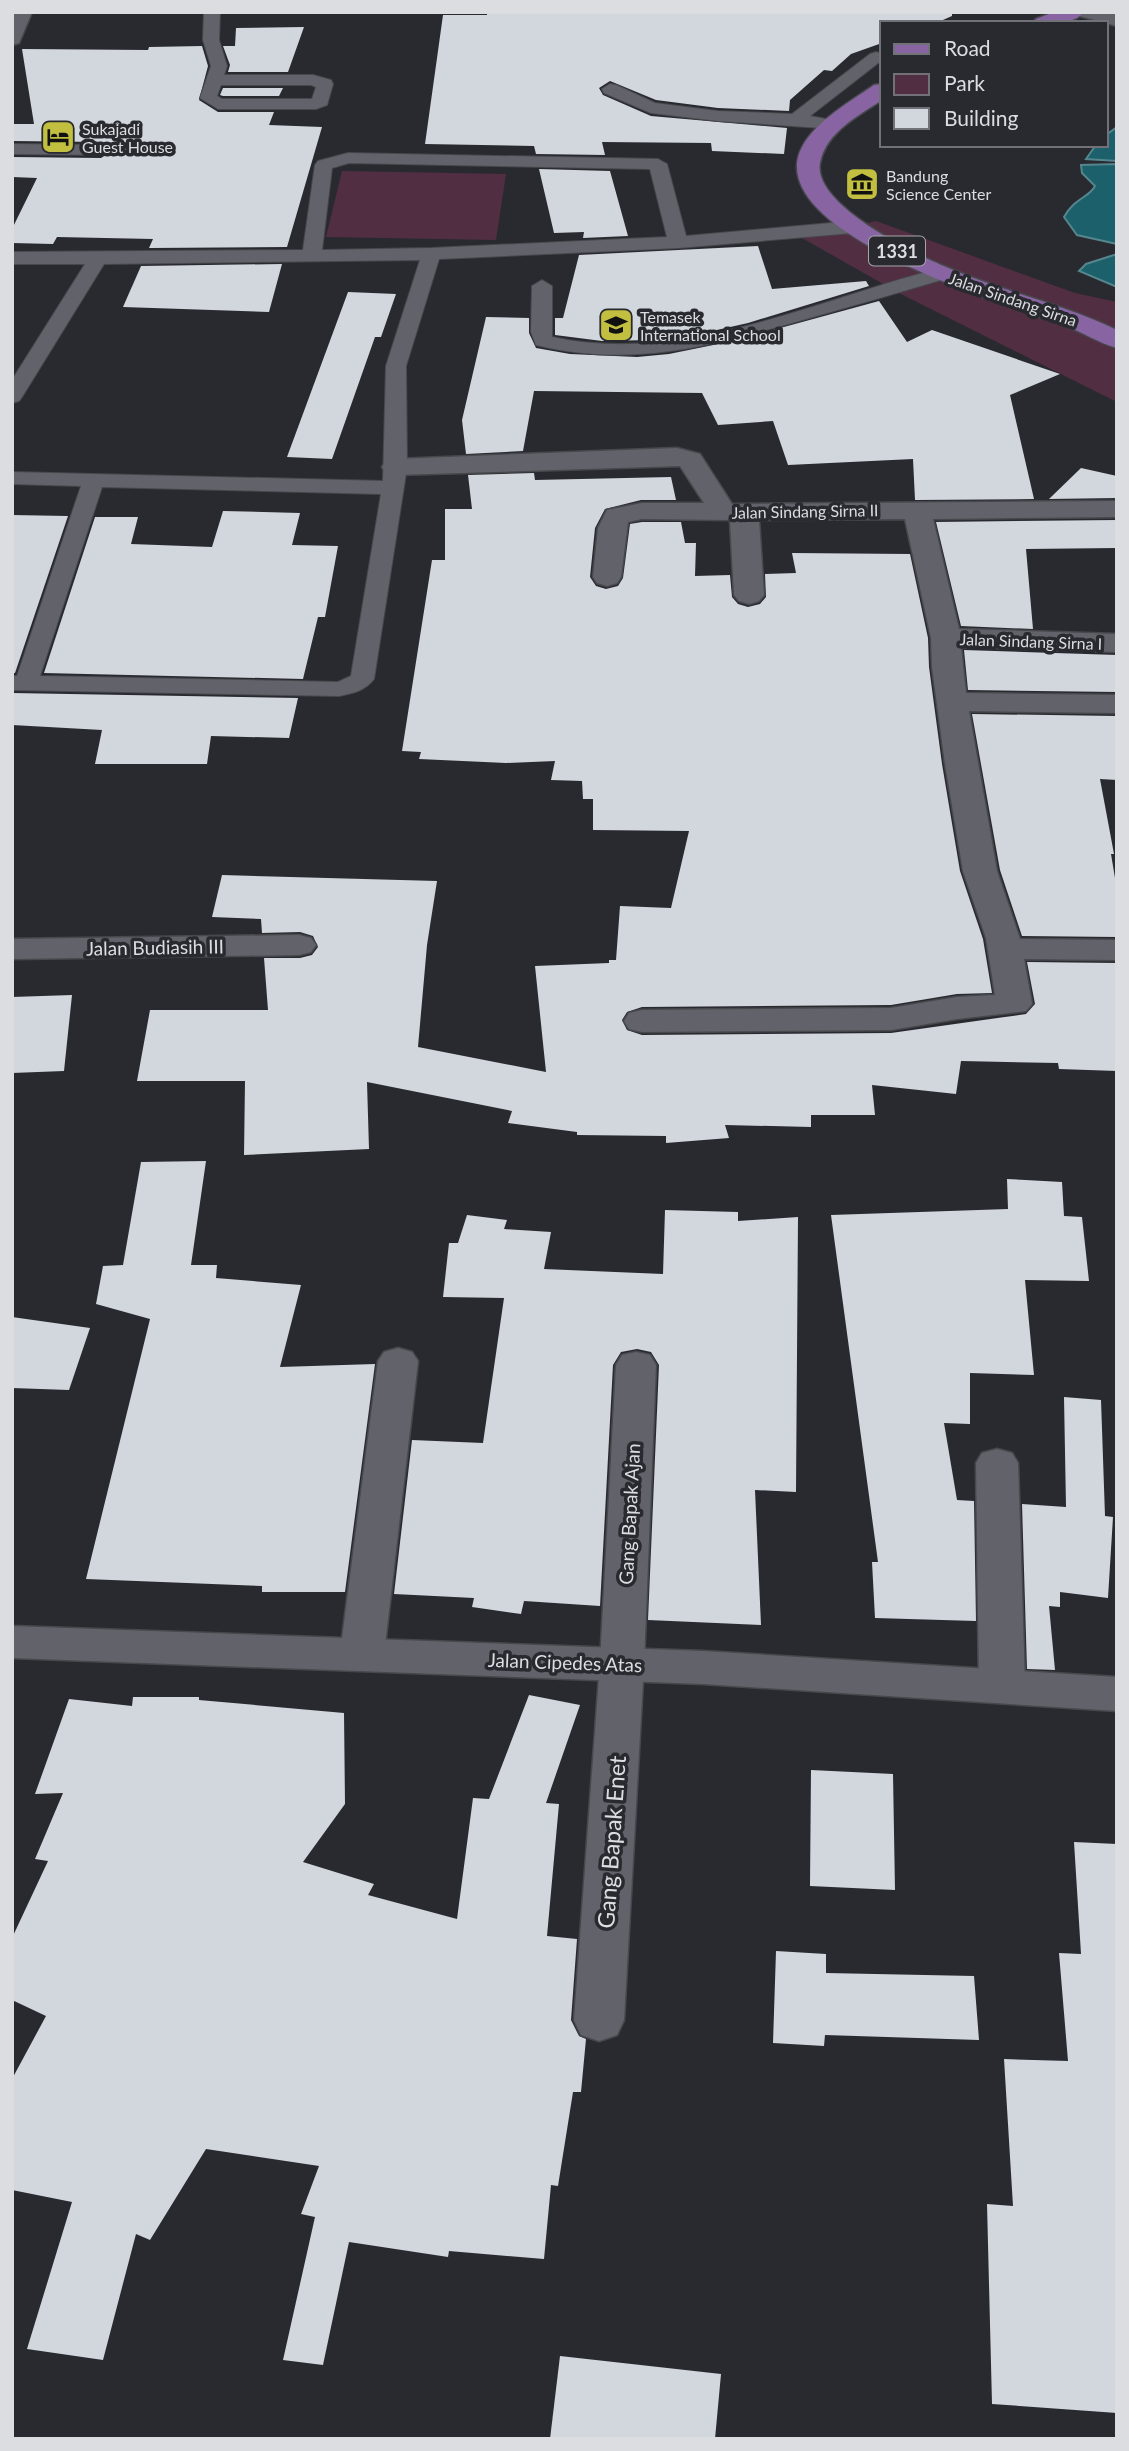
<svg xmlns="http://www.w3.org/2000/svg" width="1129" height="2451" font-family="Lato,sans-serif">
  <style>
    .green { fill: #522e43 }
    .water { fill: #1b606a; stroke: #55868e; stroke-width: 2 }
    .building { fill: #d1d7dd }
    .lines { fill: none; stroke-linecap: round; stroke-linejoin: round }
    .lane-casing { stroke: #47484c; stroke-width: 2 }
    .street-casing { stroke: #47484c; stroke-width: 3 }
    .secondary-casing { stroke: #47484c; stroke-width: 3 }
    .primary-casing { stroke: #47484c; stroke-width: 3 }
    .lane { fill: #62636a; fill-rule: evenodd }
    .street { fill: #62636a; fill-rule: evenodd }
    .secondary { fill: #62636a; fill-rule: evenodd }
    .primary { fill: #8865a2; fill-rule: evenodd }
    .labels { text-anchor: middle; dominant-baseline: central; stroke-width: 7; stroke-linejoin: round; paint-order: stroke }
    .far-poi-label { font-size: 16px; fill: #dcdde1; stroke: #292a30; text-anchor: start }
    .far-street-label { font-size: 16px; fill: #dcdde1; stroke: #292a30 }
    .shield { fill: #292a30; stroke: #a6a7ac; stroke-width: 2 }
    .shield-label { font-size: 18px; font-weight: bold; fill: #dcdde1 }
    .street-label { font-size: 19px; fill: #dcdde1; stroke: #292a30 }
    .near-street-label { font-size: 23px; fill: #dcdde1; stroke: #292a30 }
  </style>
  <rect width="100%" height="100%" fill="#292a30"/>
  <g class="green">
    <path d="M342,171L506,174L496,240L326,237Z"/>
    <path d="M876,221L1075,293L1117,302V402L899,293L802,238Z"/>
  </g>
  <g class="water">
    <path d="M1117,127V161L1086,159L1096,145H1106V135Z"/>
    <path d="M1117,164V244L1077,235L1064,217C1073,199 1090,197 1095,186L1082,173L1081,165Z"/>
    <path d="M1117,254V287L1079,271L1086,264Z"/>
  </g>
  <g class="building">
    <path d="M487,12H952V16L936,23H882V43L851,54L832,71L824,70L790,100L789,111L718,108L656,100L610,81L599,88L603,95L651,116L787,128L784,154L712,151L711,143L602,142L605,155L536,154L534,146L425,144L443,15H487Z"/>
    <path d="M304,27L288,72H228L230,65L223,46H235L236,28Z"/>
    <path d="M202,46L208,66L199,100L218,112H274L269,125L322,127L287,247L149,248L153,239L57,237L53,244L12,243V229L37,178L12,177V157L101,158L112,151L101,142L12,141V124H34L22,49L148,50L149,47Z"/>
    <path d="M223,88H283L279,96H223L220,95Z"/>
    <path d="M539,169L610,171L628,236L583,238L584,232L554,233Z"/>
    <path d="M758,246L772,289L866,281L869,286L748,323L699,334L651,340L602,341L555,335V318H563L579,255Z"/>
    <path d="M282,264L269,312L123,307L141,266Z"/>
    <path d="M348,292L396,294L381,337H375L332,459L287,457Z"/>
    <path d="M879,301L907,342L932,330L1060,374L1010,395L1034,499L915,500L913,459L788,465L773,421L718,425L702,393L534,391L523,451L466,454L462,420L486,317L529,318V333L536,348L570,354L637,357L669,354L733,341Z"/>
    <path d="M1081,468L1117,476V498L1049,499Z"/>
    <path d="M534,473L535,480L671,477L676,500H641L605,509L595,528L590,577L596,586L606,589L618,586L623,578L630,524L642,522H681L685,543H696L695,576L730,575L732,597L738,604L748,607L760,604L766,597L765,574L796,573L792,553L910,554L928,638L929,667L942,764L960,871L983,939L992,993L957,994L891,1005L642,1007L627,1012L622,1020L627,1030L642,1035L891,1033L1026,1014L1035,1004L1027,962L1117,963V1071L1059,1069L1058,1063L961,1061L956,1094L872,1085L875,1115H811V1127L725,1125L729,1138L666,1143V1136L577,1135V1132L508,1123L512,1111L367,1082L369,1149L244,1155L245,1081H137L150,1010H268L264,958H300L312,955L318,947L313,936L300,932L262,933L261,919L212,917L222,875L437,881L427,945L418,1047L546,1072L535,966L609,963V960H616L620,906L671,908L689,831L593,830V799H583L582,781L551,780L555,761L506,763L419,759L421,752L402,751L432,560H445V509H472L468,475Z"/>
    <path d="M223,511L300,513L292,545L338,546L325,617H318L303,679L44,673L95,517H138L131,544L212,547Z"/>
    <path d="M12,515L68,516L15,673H12Z"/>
    <path d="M1117,520V548L1026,549L1033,629L961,626L936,522Z"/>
    <path d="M964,650L1117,655V692L968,690Z"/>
    <path d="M12,693L298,698L289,738L211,736L207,764H95L102,730L12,725Z"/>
    <path d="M972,714L1117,716V780L1100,779L1114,854H1111L1117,890V937L1022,936L1000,870Z"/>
    <path d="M72,995L64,1071L12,1073V997Z"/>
    <path d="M206,1161L191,1265H217L216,1278L301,1285L280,1367L375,1364L345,1592H262V1586L86,1579L150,1319L96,1304L103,1266L123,1265L141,1162Z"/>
    <path d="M1007,1179L1062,1182L1064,1216L1082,1217L1089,1281L1025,1280L1034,1375L970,1373V1424L944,1423L957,1500L974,1501L976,1621L875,1618L872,1562H878L831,1215L1008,1209Z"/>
    <path d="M665,1210L738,1212V1221L798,1217L796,1492L755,1490L761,1625L648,1620L659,1365L651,1352L637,1349L621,1352L613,1365L600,1606L524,1601L521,1614L472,1607L474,1598L394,1594L412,1440L483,1443L504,1298L443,1297L449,1243H458L467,1215L507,1220L504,1229L551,1232L544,1269L663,1274Z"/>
    <path d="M12,1317L90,1328L69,1390L12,1388Z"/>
    <path d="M1064,1397L1101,1400L1105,1516L1113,1517L1108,1598L1060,1592V1607L1049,1606L1055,1670L1027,1669L1022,1504L1066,1507Z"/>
    <path d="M529,1695L580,1705L546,1803L559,1804L547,1936L577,1939L571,2020L579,2036L586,2039L581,2092H573L558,2186L551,2185L544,2259L449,2251L448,2257L349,2242L323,2365L283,2360L315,2217L301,2214L319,2166L206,2149L150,2240L136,2234L103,2360L27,2349L72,2202L12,2190V2079L46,2016L12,2000V1938L48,1861L35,1859L63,1793L35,1794L69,1699L132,1706L133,1697H199V1700L344,1713L345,1804L303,1862L374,1884L368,1895L457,1919L473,1798L489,1799Z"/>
    <path d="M811,1770L893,1774L895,1890L810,1886Z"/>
    <path d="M1074,1842L1117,1844V2413L992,2404L987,2204L1013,2206L1004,2059L1068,2061L1059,1953L1081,1954Z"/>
    <path d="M776,1951L826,1954V1973L974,1976L979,2040L825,2035L824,2046L773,2043Z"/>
    <path d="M560,2356L721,2374L715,2439H550Z"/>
  </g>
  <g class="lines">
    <g class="lane-casing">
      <g id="lane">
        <path d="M204,12H220L219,40L227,66L224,75H313L331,80L333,84L327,105L316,109H218L200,98L211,66L203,40ZM221,85H311L316,87L312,99H222L217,96Z"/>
        <path d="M876,52L882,54V60L810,116L837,121L840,125L837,129L718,121L651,113L604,93L602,89L610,84L616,85L655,103L718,111L792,114L870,54Z"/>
        <path d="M12,144L101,145L110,150L101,155L12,154Z"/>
        <path d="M348,153L658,159L667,164L686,236L853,221L862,227L853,233L678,248L439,259L406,366L407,467L374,679C365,691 353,693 339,696L12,690V676H17L81,486L12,484V472L383,481L386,366L420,260L104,264L22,397L19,401L12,403V380L85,264H12V252L303,250L315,165L318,161ZM349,163L650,169L667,237L431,248L322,250L332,168ZM102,487L381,494L351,676L338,682L40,676Z"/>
        <path d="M941,268L950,274L948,278C898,293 848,307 799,321C708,347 630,368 536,345L531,332L532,286L542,280L552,286V337C684,366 815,300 941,268Z"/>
      </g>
    </g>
    <g class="street-casing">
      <g id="street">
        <path d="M12,12H32L19,43L12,45Z"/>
        <path d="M1077,12L1117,14V26L1080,16Z"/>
        <path d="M677,448L700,454L732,504L1117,501V517L933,519L959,629L1117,634V652L961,647L966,693L1117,695V713L969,711L997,871L1020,939L1117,940V960L1024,959L1032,1004L1026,1011L957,1019L891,1030L642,1032L629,1029L624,1021L629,1013L642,1010L891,1008L957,997L995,995L986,938L963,871L945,764L932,667L931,638L905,519L759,520L764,595L759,601L749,604L739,601L734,595L730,520L642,519L628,522L621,577L617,583L607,586L597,583L593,577L598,528L607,510L642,503H704L680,466L396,475L386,473L382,467L386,461L396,459Z"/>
        <path d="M299,935L311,938L316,945L311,952L299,955L12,959V939Z"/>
        <path d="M398,1348L412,1352L418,1361L384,1654L378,1666L362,1670L346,1666L340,1654L378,1361L384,1352Z"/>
        <path d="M636,1352L650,1355L656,1365L644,1663L624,2020L617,2035L599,2041L581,2035L574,2020L600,1663L616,1365L622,1355Z"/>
        <path d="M997,1449L1012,1453L1018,1463L1025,1684L1018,1696L1002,1701L986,1696L979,1684L976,1463L982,1453Z"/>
      </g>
    </g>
    <g class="secondary-casing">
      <path id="secondary" d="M12,1626L703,1651L1117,1677V1711L703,1684L12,1658Z"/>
    </g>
    <g class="primary-casing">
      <g id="primary">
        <path d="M1054,12H1084C1072,26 1050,23 1033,23L1036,19Z"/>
        <path d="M882,84V100C858,116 826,132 820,163C812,205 918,256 951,269C1005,292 1063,304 1117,330V348C1098,343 1081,331 1063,325C1004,304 799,242 797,168C796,131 849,103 874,85Z"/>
      </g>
    </g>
    <use href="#lane" class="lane"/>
    <use href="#street" class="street"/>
    <use href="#secondary" class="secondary"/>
    <use href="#primary" class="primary"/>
  </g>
  <defs>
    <g id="hotel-square" transform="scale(1.75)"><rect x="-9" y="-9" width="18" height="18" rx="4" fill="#c1be40" stroke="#292a30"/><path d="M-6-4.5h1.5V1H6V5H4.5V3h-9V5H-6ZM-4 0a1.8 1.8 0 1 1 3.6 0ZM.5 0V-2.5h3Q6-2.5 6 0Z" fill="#111"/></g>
    <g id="museum-square" transform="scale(1.75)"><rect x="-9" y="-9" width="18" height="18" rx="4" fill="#c1be40" stroke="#292a30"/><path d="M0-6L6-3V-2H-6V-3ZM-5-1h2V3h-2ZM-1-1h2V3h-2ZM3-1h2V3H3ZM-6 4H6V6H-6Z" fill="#111"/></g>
    <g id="school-square" transform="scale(1.75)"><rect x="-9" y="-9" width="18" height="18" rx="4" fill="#c1be40" stroke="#292a30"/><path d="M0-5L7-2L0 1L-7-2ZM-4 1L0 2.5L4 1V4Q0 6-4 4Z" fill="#111"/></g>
  </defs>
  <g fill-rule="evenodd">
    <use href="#hotel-square" x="58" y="137"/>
    <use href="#museum-square" x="862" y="184"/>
    <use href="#school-square" x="616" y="325"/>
  </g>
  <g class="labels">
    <g class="far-poi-label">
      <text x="82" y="128">Sukajadi<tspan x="82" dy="18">Guest House</tspan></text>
      <text x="886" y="175">Bandung<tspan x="886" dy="18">Science Center</tspan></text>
      <text x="640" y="316">Temasek<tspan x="640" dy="18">International School</tspan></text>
    </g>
    <g class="far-street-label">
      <text transform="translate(1013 299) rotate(19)">Jalan Sindang Sirna</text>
      <text transform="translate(805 511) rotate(-1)">Jalan Sindang Sirna II</text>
      <text transform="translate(1031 641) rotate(2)">Jalan Sindang Sirna I</text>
    </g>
    <rect class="shield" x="869" y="236.5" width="56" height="29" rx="5"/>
    <g class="shield-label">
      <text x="897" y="251">1331</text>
    </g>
    <g class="street-label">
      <text transform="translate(155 947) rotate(-1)">Jalan Budiasih III</text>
      <text transform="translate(629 1514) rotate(-87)">Gang Bapak Ajan</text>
      <text transform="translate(565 1662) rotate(2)">Jalan Cipedes Atas</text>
    </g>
    <g class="near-street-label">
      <text transform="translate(611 1842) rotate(-86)">Gang Bapak Enet</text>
    </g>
  </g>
  <rect width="1129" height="2451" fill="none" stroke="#dcdde1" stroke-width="28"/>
  <rect x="880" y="21" width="228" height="126" fill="#292a30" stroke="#717277" stroke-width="2"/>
  <rect x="894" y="44" width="35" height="10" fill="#8865a2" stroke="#717277" stroke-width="2"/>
  <text x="944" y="56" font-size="21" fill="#dcdde1">Road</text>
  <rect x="894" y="74" width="35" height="21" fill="#522e43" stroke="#717277" stroke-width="2"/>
  <text x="944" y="91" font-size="21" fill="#dcdde1">Park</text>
  <rect x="894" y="108" width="35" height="21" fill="#d1d7dd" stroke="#717277" stroke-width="2"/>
  <text x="944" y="126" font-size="21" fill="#dcdde1">Building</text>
</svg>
